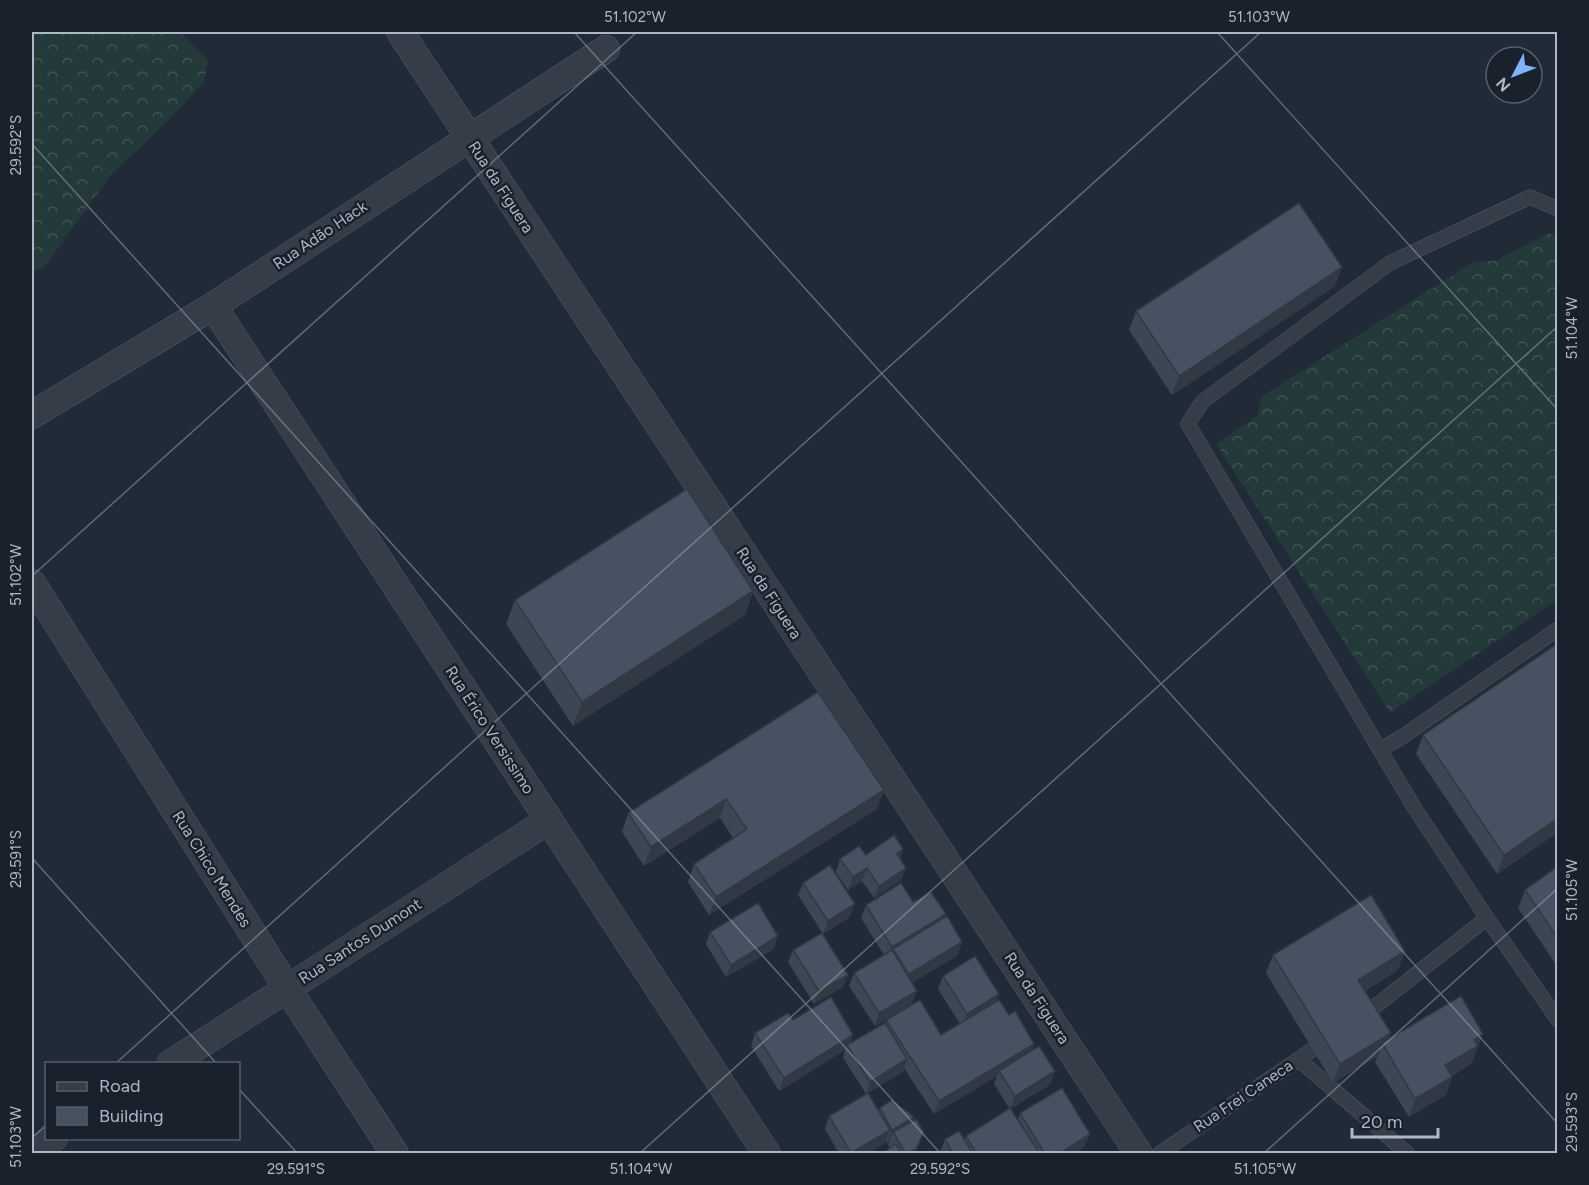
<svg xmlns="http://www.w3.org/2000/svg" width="1589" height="1185" font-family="Figtree,sans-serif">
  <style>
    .forest { fill: url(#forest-crowns) }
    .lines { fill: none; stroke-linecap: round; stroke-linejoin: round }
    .service-casing { stroke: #515a66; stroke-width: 15 }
    .minor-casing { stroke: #515a66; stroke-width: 28 }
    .service { stroke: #343d48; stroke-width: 14 }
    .minor { stroke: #343d48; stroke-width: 27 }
    .wall { fill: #3c4754 }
    .shaded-wall { fill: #313945 }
    .building { fill: #465262; stroke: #313945; stroke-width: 1.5 }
    .ticks { fill: none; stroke: #aeb7c5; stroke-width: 1.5; stroke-opacity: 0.45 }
    .labels { text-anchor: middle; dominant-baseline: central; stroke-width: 5; stroke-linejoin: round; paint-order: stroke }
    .street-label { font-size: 16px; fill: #aeb7c5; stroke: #19222c }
    .neatline { fill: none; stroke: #aeb7c5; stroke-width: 2 }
    .ticks-label { font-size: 15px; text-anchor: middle; fill: #aeb7c5 }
  </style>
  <defs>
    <pattern id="forest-crowns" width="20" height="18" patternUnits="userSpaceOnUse" patternTransform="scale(1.5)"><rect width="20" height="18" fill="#23393a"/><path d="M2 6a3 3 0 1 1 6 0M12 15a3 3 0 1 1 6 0" fill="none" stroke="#405355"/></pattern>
  </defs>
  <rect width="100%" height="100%" fill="#202b37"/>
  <g class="forest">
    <path d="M32,32H180L208,60L204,82L169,120L111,175L43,269L32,271Z"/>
    <path d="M1548,233L1558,237L1557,600L1390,713L1216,444L1258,415L1262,396L1475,261H1496Z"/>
  </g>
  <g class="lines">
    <g class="service-casing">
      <g id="service">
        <path d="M1380,750L1188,424L1202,402L1390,263L1530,197L1558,209"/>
        <path d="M1487,918L1414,807L1380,750L1405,735L1558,629"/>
        <path d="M1362,1017L1487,918L1558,1020"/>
        <path d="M1298,1059L1408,1154"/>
        <path d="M1159,1154L1312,1050"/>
      </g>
    </g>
    <g class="minor-casing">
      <g id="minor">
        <path d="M400,32L1139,1154"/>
        <path d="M213,306L767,1154"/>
        <path d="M32,415L213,306L606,49"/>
        <path d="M32,583L287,988L395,1154"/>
        <path d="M170,1064L549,820"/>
        <path d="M32,1153L54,1138"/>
      </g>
    </g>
    <use href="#service" class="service"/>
    <use href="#minor" class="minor"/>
  </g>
  <g class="wall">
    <path d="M1342,267L1335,286L1172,395L1129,330L1136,311Z"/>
    <path d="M753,591L745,615L573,726L506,624L515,600Z"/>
    <path d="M1557,644V833L1497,874L1416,754L1423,735Z"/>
    <path d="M818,692L877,809L709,915L688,882L694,864L733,838L720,818L644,866L622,832L628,813Z"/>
    <path d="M903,849L900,859L901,880L874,898L862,881L848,890L836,872L840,859Z"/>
    <path d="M1557,867V966L1518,908L1525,890Z"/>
    <path d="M803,883L850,917L823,934L798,895Z"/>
    <path d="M913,902L946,914L944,918L958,955L912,983V1004L875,1026L849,986L854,973L884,955L861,918L866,905Z"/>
    <path d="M710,932L774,949L726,977L706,944Z"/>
    <path d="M793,950L848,975L843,987L814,1004L788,962Z"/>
    <path d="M1273,955L1398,970L1365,991L1389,1039L1476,1053L1475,1054L1471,1064L1452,1076L1446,1095L1409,1117L1375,1062L1378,1056L1333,1083L1266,973Z"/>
    <path d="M943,976L996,1002L1034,1044L1032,1051L1051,1084L1010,1109L994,1084L997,1076L934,1114L904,1068L903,1072L868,1093L879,1111L880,1108L914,1117L912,1121L924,1132L915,1154H881L890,1148L888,1145L889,1142L887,1143L886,1140L885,1143L867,1154H839L825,1129L829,1116L866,1094L843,1058L845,1050L779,1091L751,1046L755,1033L793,1020L850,1043L885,1023L886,1020L941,1035L960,1024L938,989Z"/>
    <path d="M1020,1113L1085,1146L1074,1154H941L940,1152L945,1139L964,1140L966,1136L1018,1120Z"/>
  </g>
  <g class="shaded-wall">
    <path d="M1342,267L1335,286L1172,395L1179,376Z"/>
    <path d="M753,591L745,615L573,726L582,702Z"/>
    <path d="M884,790L877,809L709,915L716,897Z"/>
    <path d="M726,799L720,818L644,866L651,847Z"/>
    <path d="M1557,819V833L1497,874L1504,855Z"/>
    <path d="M903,849L898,862L897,854Z"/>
    <path d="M867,868L862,881L848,890L853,877Z"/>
    <path d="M906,868L901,880L874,898L879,886Z"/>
    <path d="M855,904L850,917L823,934L828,921Z"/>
    <path d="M946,914L941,927L893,949L890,959L888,960L892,947Z"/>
    <path d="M778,936L774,949L726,977L731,965Z"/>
    <path d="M962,942L958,955L905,987L909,974Z"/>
    <path d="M1405,951L1398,970L1351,999L1358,980Z"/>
    <path d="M848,975L843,987L814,1004L819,991Z"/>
    <path d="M917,991L912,1004L875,1026L879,1013Z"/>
    <path d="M999,994L995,1006L962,1026L967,1014Z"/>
    <path d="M1391,1033L1385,1049L1382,1043L1378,1056L1333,1083L1340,1064Z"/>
    <path d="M1483,1034L1471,1064L1438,1083L1445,1065L1474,1040Z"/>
    <path d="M853,1035L849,1048L847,1045L845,1050L779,1091L784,1078Z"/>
    <path d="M1034,1044L1030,1056L999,1071L997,1076L934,1114L939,1101Z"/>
    <path d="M907,1059L903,1072L866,1094L870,1082Z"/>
    <path d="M1055,1071L1051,1084L1010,1109L1015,1096Z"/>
    <path d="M1452,1077L1446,1095L1409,1117L1415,1099Z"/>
    <path d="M914,1117L909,1129L893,1132L889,1142L887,1143L892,1130Z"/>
    <path d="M890,1130L885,1143L867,1154H851Z"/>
    <path d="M924,1132L915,1154H907Z"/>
    <path d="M1090,1134L1085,1146L1074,1154H1059Z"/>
  </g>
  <g class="building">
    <path d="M1299,203L1342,267L1179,376L1136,311Z"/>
    <path d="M687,489L753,591L582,702L515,600Z"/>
    <path d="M1557,644V819L1504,855L1423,735Z"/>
    <path d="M818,692L884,790L716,897L694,864L747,829L726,799L651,847L628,813Z"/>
    <path d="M894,835L903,849L897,854L906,868L879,886L867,868L853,877L840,859L859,846L866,855Z"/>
    <path d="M830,865L855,904L828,921L803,883Z"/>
    <path d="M1557,867V937L1525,890Z"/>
    <path d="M901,883L913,902L931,892L946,914L892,947L866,905Z"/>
    <path d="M1371,895L1405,951L1358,980L1391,1033L1340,1064L1273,955Z"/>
    <path d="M758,903L778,936L731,965L710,932Z"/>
    <path d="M947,916L962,942L909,974L893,949Z"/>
    <path d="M822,933L848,975L819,991L793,950Z"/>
    <path d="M892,950L917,991L879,1013L854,973Z"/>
    <path d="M975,956L999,994L967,1014L943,976Z"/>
    <path d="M1461,996L1483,1034L1474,1040L1478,1046L1445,1065L1452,1077L1415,1099L1382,1043Z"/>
    <path d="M831,997L853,1035L784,1078L755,1033L788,1013L793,1020Z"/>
    <path d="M920,1000L941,1035L999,1000L1009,1015L1015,1011L1034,1044L939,1101L886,1020Z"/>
    <path d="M885,1023L907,1059L870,1082L847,1045Z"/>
    <path d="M1039,1046L1055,1071L1015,1096L999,1071Z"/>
    <path d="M1062,1088L1090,1134L1059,1154H1045L1020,1113Z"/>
    <path d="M868,1093L890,1130L851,1153L829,1116Z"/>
    <path d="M892,1100L914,1117L892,1130L880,1108Z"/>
    <path d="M1010,1108L1040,1154H977L966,1136Z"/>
    <path d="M916,1119L924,1132L916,1149L906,1154L893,1132Z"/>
    <path d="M959,1131L973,1154H953L945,1139Z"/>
    <path d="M896,1144L902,1154H881Z"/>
  </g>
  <path class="ticks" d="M574,32L1558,1124M1217,32L1558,410M32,144L941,1154M32,576L637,32M32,858L217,1064M115,1064L1261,32M238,1088L298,1154M32,1138L46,1125M639,1154L1558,326M1263,1154L1558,888"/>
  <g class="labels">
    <g class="street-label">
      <text transform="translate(501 187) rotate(57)">Rua da Figuera</text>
      <text transform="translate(320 235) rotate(-34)">Rua Adão Hack</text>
      <text transform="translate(769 593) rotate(57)">Rua da Figuera</text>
      <text transform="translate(490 730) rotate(57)">Rua Érico Versissimo</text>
      <text transform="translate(212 869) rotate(58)">Rua Chico Mendes</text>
      <text transform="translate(360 941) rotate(-33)">Rua Santos Dumont</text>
      <text transform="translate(1037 998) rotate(57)">Rua da Figuera</text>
      <text transform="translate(1243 1096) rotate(-34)">Rua Frei Caneca</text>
    </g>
  </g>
  <rect width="1589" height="1185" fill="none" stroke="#19222c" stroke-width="66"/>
  <rect x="45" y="1062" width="195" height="78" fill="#19222c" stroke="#555e69" stroke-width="1.5"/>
  <rect x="57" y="1082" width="30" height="9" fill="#343d48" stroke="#555e69" stroke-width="1.5"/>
  <text x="99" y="1092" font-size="18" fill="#aeb7c5">Road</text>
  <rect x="57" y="1107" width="30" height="18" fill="#465262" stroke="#555e69" stroke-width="1.5"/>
  <text x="99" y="1122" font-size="18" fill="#aeb7c5">Building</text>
  <g transform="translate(1514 75) rotate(228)"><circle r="28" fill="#19222c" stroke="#555e69" stroke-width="1.5"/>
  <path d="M0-4.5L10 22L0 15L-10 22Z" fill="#80b2f8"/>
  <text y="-9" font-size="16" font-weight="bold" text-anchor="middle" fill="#aeb7c5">N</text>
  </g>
  <path d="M1352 1128v9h86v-9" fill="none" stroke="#aeb7c5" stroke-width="3"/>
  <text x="1361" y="1128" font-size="18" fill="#aeb7c5" stroke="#19222c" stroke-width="4.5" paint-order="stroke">20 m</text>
  <rect x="33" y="33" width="1523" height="1119" class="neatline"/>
  <g class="ticks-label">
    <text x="635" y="22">51.102°W</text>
    <text x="1259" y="22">51.103°W</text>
    <text transform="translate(16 145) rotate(-90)" y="5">29.592°S</text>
    <text transform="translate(1572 328) rotate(-90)" y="5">51.104°W</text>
    <text transform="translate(16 575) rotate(-90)" y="5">51.102°W</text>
    <text transform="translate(16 859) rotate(-90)" y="5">29.591°S</text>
    <text transform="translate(1572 890) rotate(-90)" y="5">51.105°W</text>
    <text transform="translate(1572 1122) rotate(-90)" y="5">29.593°S</text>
    <text transform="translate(16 1137) rotate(-90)" y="5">51.103°W</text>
    <text x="296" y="1174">29.591°S</text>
    <text x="641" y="1174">51.104°W</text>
    <text x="940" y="1174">29.592°S</text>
    <text x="1265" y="1174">51.105°W</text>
  </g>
</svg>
